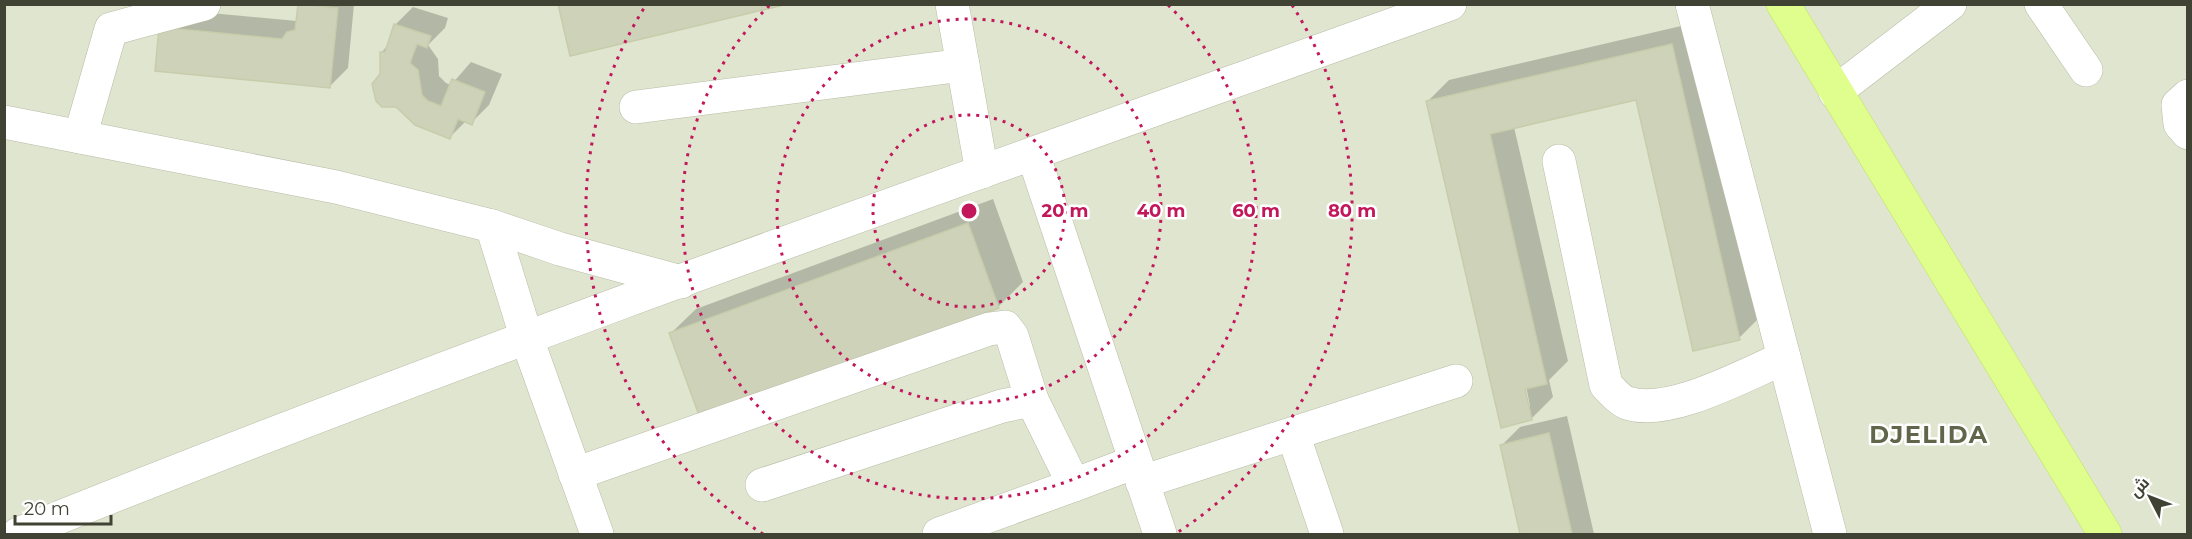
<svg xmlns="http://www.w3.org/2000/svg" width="2192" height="539" font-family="Montserrat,Cairo,sans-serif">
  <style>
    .residential { fill: #e0e5d0 }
    .shadow { fill: #0003; fill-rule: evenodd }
    .building { fill: #ced2b8; stroke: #c7cdab; stroke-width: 1.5 }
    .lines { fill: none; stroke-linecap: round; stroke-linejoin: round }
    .minor-casing { stroke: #b7bca5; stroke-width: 34 }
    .major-casing { stroke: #c0e35f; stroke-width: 34 }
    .minor { stroke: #fff; stroke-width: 33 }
    .major { stroke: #dffe8e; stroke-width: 33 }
    .ring { fill: none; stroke: #c2185b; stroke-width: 3; stroke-dasharray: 3 6 }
    .labels { text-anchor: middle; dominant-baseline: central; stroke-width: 5; stroke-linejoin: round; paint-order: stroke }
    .district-label { font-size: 24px; font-weight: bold; letter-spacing: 1.5px; fill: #61654a; stroke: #fff }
    .centre { fill: #c2185b; stroke: #fff; stroke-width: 3 }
    .ring-label { font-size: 18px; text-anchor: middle; font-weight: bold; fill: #c2185b; stroke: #fff; stroke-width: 5; stroke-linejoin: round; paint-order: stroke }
  </style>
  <rect width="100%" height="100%" fill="#edf1e2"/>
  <rect class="residential" x="5" y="5" width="2182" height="529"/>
  <g class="shadow">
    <path d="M299,4H354L348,68L330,86L156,69L178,10L297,21Z"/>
    <path d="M413,7L448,18L445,28L428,45L438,59L439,76L446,83L451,85L471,62L502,74L489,105L471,123L466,121L450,137L382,75L381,53L388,45L395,25Z"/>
    <path d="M1694,23L1760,317L1739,338L1637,98L1514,127L1568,361L1549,380L1553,397L1531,419L1428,101L1449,80ZM1525,381L1530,406H1527L1522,382Z"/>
    <path d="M993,199L1023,282L998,307L671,333L696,309Z"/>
    <path d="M1567,416L1594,534H1522L1502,445L1520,427Z"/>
  </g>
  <g class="building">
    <path d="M298,4L338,8L330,88L155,71L159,27L282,39L287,32L295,30Z"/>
    <path d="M558,4H788L570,56Z"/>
    <path d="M394,24L431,36L427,48L417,44L410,63L418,70L422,95L428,101L441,106L452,79L485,92L472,125L458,119L450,139L415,125L396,107H382L376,101L372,84L380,74V52H385Z"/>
    <path d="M1672,44L1740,340L1693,351L1636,100L1490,134L1547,384L1525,389L1532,420L1501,428L1426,101Z"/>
    <path d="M968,223L999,308L700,418L669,333Z"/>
    <path d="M1549,433L1572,534H1520L1500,445Z"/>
  </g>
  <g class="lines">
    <g class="minor-casing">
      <g id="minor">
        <path d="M952,4L982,172"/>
        <path d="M1692,4L1830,534"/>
        <path d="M2041,4L2086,70"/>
        <path d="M1835,92L1950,4"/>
        <path d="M2188,96L2178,105L2180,124L2188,133"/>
        <path d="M636,107L963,65"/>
        <path d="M4,122L336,187L492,226L560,249L681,282"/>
        <path d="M80,137L111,29L204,4"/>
        <path d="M1033,154L1160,534"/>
        <path d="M1559,161L1606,385C1612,391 1619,400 1627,403C1669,417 1744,375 1784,358"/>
        <path d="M492,226L527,339L597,534"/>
        <path d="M1293,434L1327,534"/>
        <path d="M575,474L989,329L1005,327L1012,336L1032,400"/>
        <path d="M1142,482L1456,381"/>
        <path d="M762,485L1002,406L1032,400L1074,485L1135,462"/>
        <path d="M18,534C490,344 971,176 1450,4"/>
        <path d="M939,534L1074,485"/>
      </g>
    </g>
    <g class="major-casing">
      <path id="major" d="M1783,4L2105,534"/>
    </g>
    <use href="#minor" class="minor"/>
    <use href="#major" class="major"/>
  </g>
  <g class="ring">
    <circle cx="969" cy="211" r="96"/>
    <circle cx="969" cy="211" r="192"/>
    <path d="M1168 5A287 287 0 1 1 770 5"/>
    <path d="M763 534A383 383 0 0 1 646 5M1292 5A383 383 0 0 1 1175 534"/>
  </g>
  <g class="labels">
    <g class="district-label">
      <text x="1929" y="434">DJELIDA</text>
    </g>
  </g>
  <circle cx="969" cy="211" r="9" class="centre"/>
  <g class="ring-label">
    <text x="1065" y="217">20 m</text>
    <text x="1161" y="217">40 m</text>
    <text x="1256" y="217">60 m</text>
    <text x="1352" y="217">80 m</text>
  </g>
  <rect width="2192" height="539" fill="none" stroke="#404233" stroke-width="12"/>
  <g transform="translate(2150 497) rotate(312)" stroke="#ffffff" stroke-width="4.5" paint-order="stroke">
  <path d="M0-4.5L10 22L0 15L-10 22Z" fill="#404233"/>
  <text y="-9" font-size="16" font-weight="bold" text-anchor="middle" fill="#404233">ش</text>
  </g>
  <path d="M15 515v9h96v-9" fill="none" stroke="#404233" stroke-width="3"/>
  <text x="24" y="515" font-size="18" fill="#404233" stroke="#ffffff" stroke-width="4.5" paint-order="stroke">20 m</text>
</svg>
